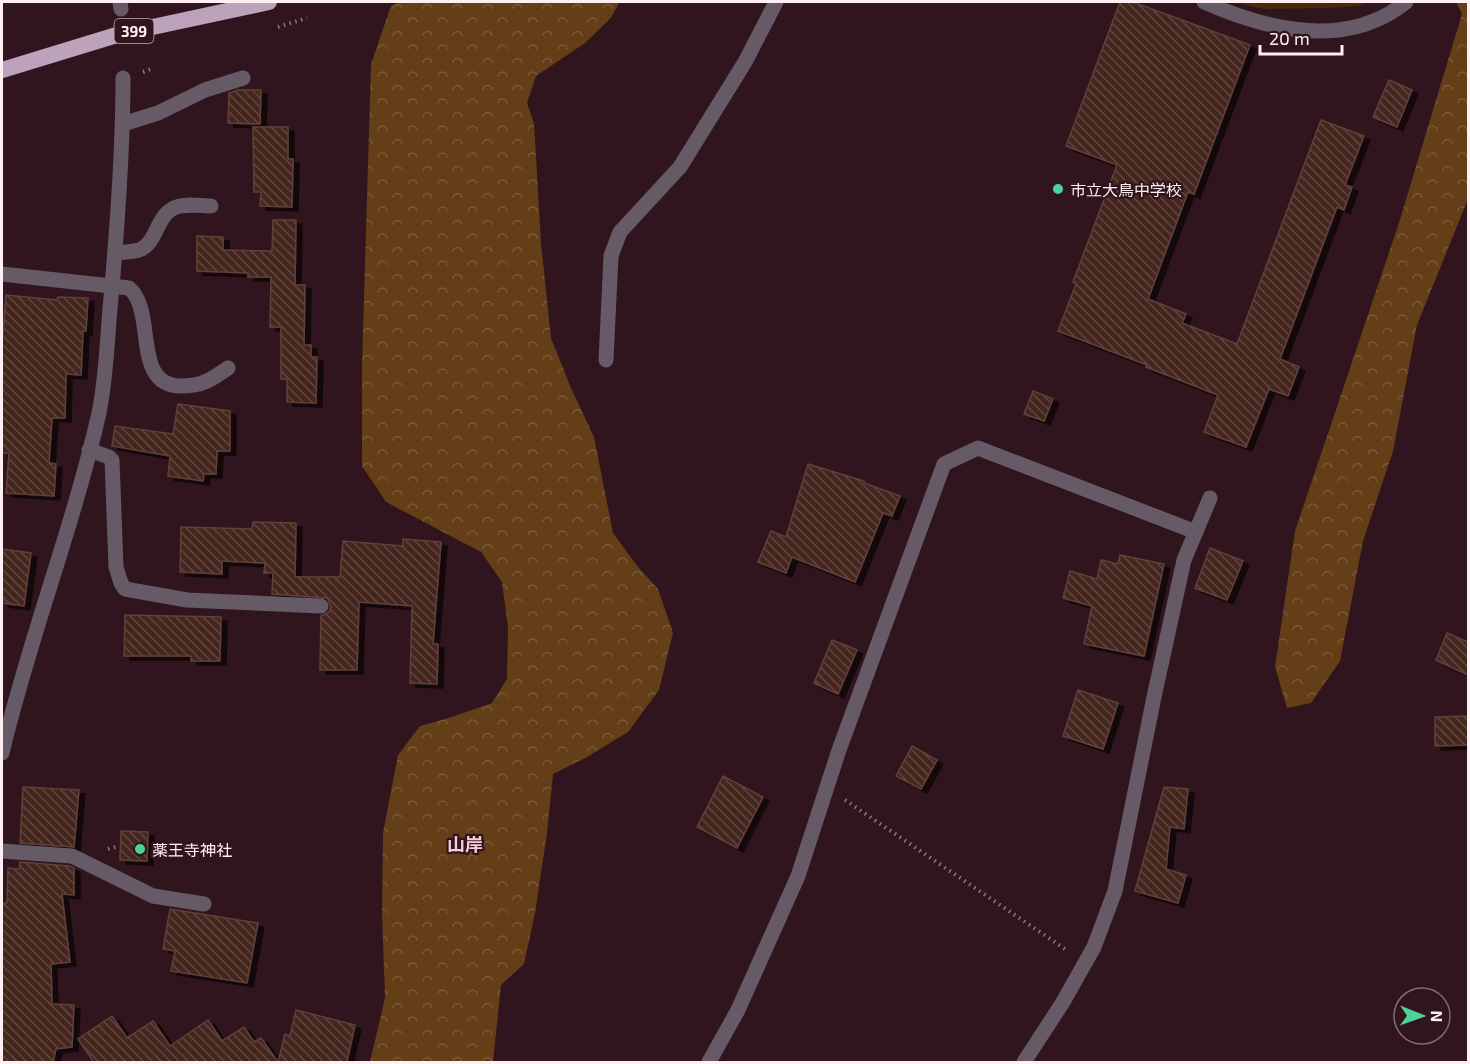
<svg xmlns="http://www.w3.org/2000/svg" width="1470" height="1064" font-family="'Exo 2','Noto Sans JP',sans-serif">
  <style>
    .forest { fill: url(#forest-crowns) }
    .garden { fill: #482b0a }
    .building { fill: url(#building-back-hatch); stroke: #614039; stroke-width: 1.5; filter: url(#shadow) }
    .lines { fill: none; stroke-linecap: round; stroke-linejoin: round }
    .path { stroke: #8e777e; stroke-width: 4; stroke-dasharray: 1.5 4.5; stroke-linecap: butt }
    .service { stroke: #655a65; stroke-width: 15 }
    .minor { stroke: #655a65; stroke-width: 15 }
    .trunk { stroke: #bca2ba; stroke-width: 16 }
    .poi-dot { fill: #4dd39a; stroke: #30141e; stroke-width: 2 }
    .labels { text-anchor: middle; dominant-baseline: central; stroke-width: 4.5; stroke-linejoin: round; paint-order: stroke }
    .shield { fill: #30141e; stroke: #c1adb2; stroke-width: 1.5 }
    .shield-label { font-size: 15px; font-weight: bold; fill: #ffeef2 }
    .poi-label { font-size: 16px; fill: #ffeef2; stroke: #30141e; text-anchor: start }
    .neighbourhood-label { font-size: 18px; font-weight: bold; fill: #f6cdd9; stroke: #30141e }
  </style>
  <defs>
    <pattern id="forest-crowns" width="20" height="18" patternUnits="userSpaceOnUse" patternTransform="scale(1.5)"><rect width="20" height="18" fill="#633e17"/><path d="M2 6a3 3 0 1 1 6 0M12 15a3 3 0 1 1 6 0" fill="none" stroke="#7a5a39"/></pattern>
    <pattern id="building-back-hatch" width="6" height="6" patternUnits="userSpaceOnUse" patternTransform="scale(1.5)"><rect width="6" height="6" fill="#44251f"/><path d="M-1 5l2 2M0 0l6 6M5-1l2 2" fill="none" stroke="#604540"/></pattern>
    <filter id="shadow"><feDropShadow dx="6" dy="4" stdDeviation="0" flood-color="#0009"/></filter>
  </defs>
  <rect width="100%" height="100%" fill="#30141e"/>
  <g class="forest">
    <path d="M400,2H620L610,19L585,43L536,76L527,103L534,123L541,243L551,338L571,388L594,437L613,533L638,567L658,589L673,633L659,690L628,732L587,757L553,774L547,833L535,913L524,964L501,985L493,1062H370L385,998L382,913L383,833L398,755L420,726L452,717L492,703L507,679L508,628L502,582L481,552L386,502L362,466V365L371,64L391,6Z"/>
    <path d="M1456,2H1468V199L1417,325L1393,451L1363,541L1340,661L1311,703L1287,708L1275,667L1295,531L1398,226L1462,14Z"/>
  </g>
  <path class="garden" d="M1233,2H1367L1359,6L1328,8L1264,9Z"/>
  <g class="building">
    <path d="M1120,2H1133L1250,45L1194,194L1188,192L1148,299L1186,314L1182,323L1237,344L1321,120L1364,136L1345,185L1352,187L1344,210L1337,207L1280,359L1299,367L1288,396L1269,389L1246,447L1204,432L1218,395L1146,367L1147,365L1058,331L1076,284L1073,282L1117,165L1066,146Z"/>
    <path d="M1389,80L1412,90L1397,127L1373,117Z"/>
    <path d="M238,90H261L260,124L228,123L229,93Z"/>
    <path d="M253,127H288V159H293L292,207L260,206L261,192H254Z"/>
    <path d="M273,220H296L295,285H305L304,345H311V357H317L316,403L287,402V379H281V327H270L271,277H248V273L197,271V236L223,237V250L272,251Z"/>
    <path d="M6,295L57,300L58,297L88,298L86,331H83L81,375L66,374L65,418H52L49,463L56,464L54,496L6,493L9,453H2V346Z"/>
    <path d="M1033,391L1053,399L1044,421L1024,414Z"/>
    <path d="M178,404L230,411V451H217L216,474H204L203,481L168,476L170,456L112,446L115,426L173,434Z"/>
    <path d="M808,464L864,481V483L900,496L892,516L883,513L855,582L792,557L786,573L758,562L771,531L786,537Z"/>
    <path d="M253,522L296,523L295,577H340L343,541L403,546V539L441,542L433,644H438L437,684L410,683L412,606L359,602L357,670H320L321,616L329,612L331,607L327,598L272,594L273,573H264L265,563L222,561V574L180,572L181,527L252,529Z"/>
    <path d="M1210,548L1243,561L1227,600L1195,588Z"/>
    <path d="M2,549L31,553L24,606L2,603Z"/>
    <path d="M1120,555L1164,564L1144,656L1084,644L1092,606L1063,598L1070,571L1097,579L1101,560L1118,564Z"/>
    <path d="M125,615L221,617L220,661H191V656H124Z"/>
    <path d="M1447,633L1468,642V675L1436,660Z"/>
    <path d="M832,640L857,650L838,694L814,683Z"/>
    <path d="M1078,690L1118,703L1103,749L1063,736Z"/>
    <path d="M1468,716V745L1435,746V717Z"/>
    <path d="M912,746L937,760L921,789L896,776Z"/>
    <path d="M723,776L763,797L737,848L697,827Z"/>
    <path d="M23,787L79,790L74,847L20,843Z"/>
    <path d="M1164,787L1188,789L1184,829L1170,827L1166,869L1186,875L1178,903L1135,891Z"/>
    <path d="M121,831L148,832L147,861L120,860Z"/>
    <path d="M20,862L69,866L74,868V895L62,894L70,962L51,964L52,1004L74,1005L72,1047L56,1049L53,1062H2V903H7L8,868L19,869Z"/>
    <path d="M170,909L258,923L247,983L171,971L175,951L163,949Z"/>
    <path d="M296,1010L355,1025L347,1062H278L285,1034L290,1036Z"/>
    <path d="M112,1016L127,1038L153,1021L170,1046L208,1020L222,1041L244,1027L254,1042L261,1038L278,1062H91L93,1061L78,1039Z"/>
  </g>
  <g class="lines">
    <g class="path">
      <path d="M278,27L307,18"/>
      <path d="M143,72L154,68"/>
      <path d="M845,800L1068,951"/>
      <path d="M108,849L119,846"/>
    </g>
    <g class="service">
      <path d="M1204,2C1267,30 1347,50 1406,2"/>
      <path d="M115,253C123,252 132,252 139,250C157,244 156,216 174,208C184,203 200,206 211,206"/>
    </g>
    <g class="minor">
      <path d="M120,2L121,9"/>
      <path d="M123,124L158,113L205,90L243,78"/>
      <path d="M2,274L129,288C157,311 131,386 181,386C202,386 211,380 228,368"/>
      <path d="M606,360L611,256L620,232L680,167L745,62L776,2"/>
      <path d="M89,450L109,457L112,460L116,567L121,583L125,589L187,600L321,606"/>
      <path d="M2,753C29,639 73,528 99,413C106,379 107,343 110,309C117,232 123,155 123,78"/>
      <path d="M2,851L72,856L153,896L204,904"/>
      <path d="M709,1062L738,1010L798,876L839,750L944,464L978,448L1196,532"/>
      <path d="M1024,1062L1063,1002L1094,947L1115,891L1154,697L1184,560L1210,498"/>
    </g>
    <path class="trunk" d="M2,70L120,34L269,2"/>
  </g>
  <g class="poi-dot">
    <circle cx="1058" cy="189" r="6"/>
    <circle cx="140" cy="849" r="6"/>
  </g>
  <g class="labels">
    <rect class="shield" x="114.5" y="19" width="39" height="24" rx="4.5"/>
    <g class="shield-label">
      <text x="134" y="31">399</text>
    </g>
    <g class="poi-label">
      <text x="1070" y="189">市立大鳥中学校</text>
      <text x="152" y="849">薬王寺神社</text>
    </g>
    <g class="neighbourhood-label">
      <text x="465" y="844">山岸</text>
    </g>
  </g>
  <rect width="1470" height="1064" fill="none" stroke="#ffeef2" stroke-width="6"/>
  <g transform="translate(1422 1016) rotate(91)"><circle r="28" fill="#30141e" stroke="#836b73" stroke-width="1.5"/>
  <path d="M0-4.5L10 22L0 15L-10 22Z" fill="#4dd39a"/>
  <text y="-9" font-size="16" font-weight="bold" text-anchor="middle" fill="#ffeef2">N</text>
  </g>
  <path d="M1260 45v9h82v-9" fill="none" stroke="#ffeef2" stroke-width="3"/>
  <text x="1269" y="45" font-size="18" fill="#ffeef2" stroke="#30141e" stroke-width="4.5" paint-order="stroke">20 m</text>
</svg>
